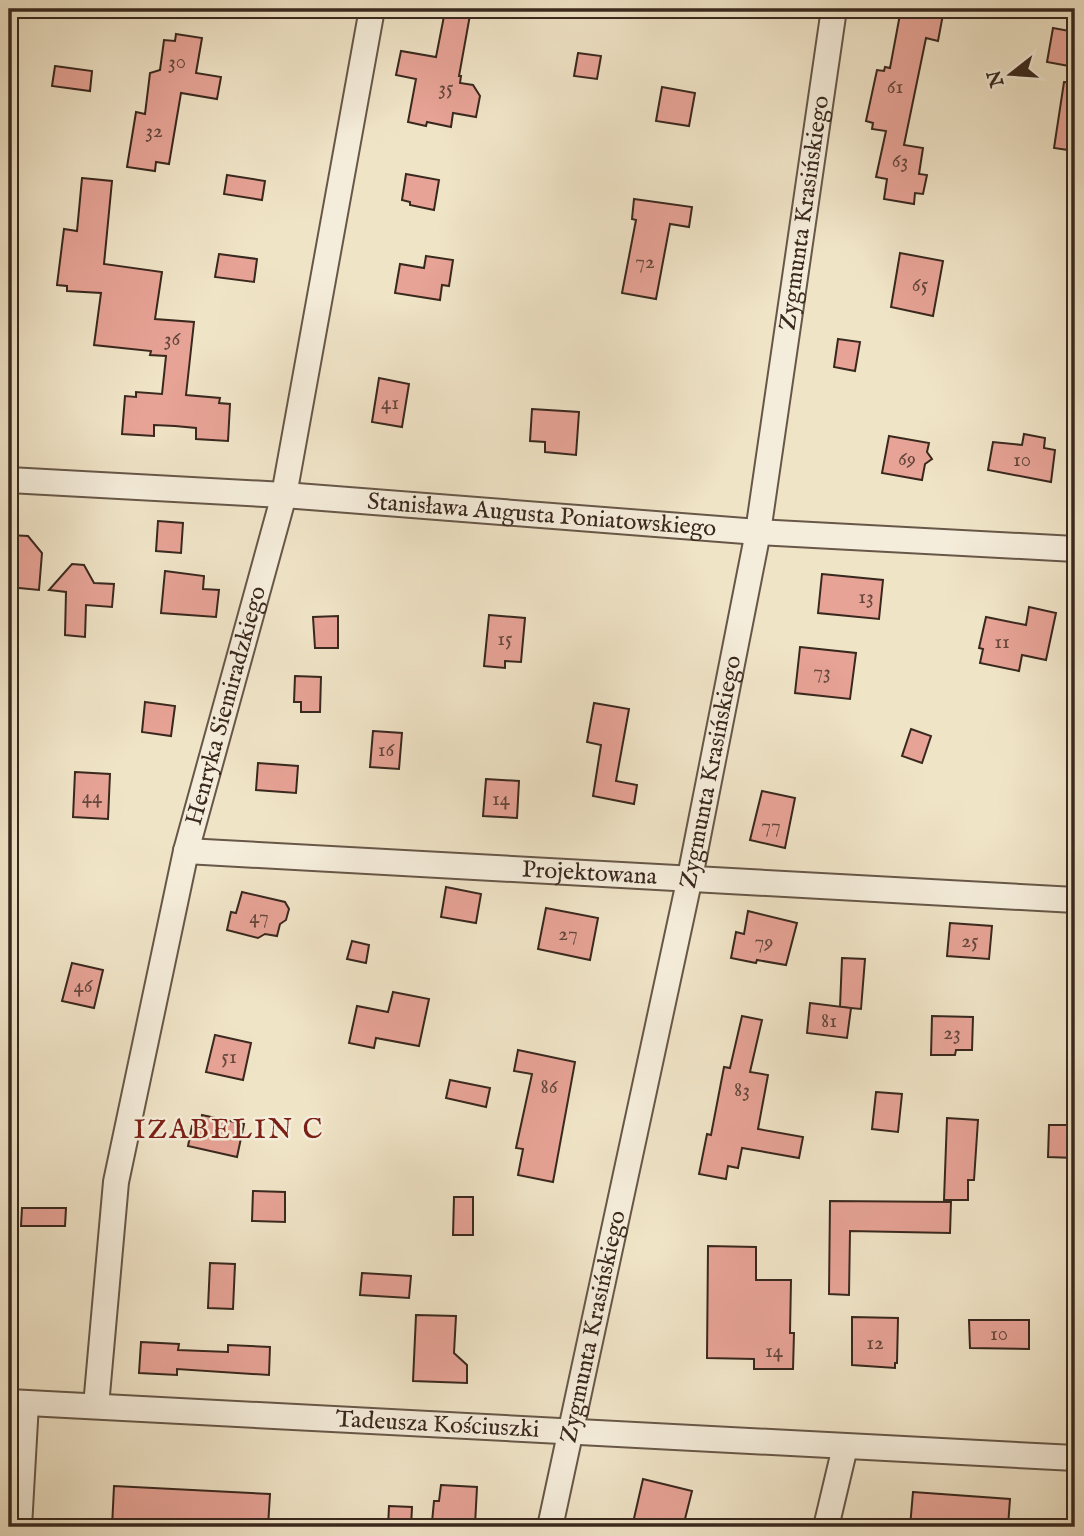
<svg xmlns="http://www.w3.org/2000/svg" width="1084" height="1536" font-family="'IM FELL English',serif">
  <style>
    .building { fill: #e7a396; stroke: #39281e; stroke-width: 2 }
    .lines { fill: none; stroke-linecap: round; stroke-linejoin: round }
    .minor-casing { stroke: #675748; stroke-width: 28 }
    .minor { stroke: #f5eddb; stroke-width: 24 }
    .labels { text-anchor: middle; dominant-baseline: central; stroke-width: 5; stroke-linejoin: round; paint-order: stroke }
    .number-label { font-size: 21px; fill: #64473c }
    .street-label { font-size: 24px; fill: #39281e; stroke: #f5eddb }
    .quarter-label { font-size: 28px; letter-spacing: 2px; fill: #7a1f14; stroke: #f5eddb }
  </style>
  <rect width="100%" height="100%" fill="#f0e4c7"/>
  <filter id="stains"><feTurbulence type="fractalNoise" baseFrequency=".00286" numOctaves="4"/><feColorMatrix values="0 0 0 0 .2 0 0 0 0 .09 0 0 0 0 .02 0 0 0 .5 -.17"/></filter>
  <radialGradient id="worn" r=".72"><stop offset=".6" stop-color="#630" stop-opacity="0"/><stop offset="1" stop-color="#630" stop-opacity=".3"/></radialGradient>
  <g class="building">
    <path d="M901,9H944L938,41L926,38L904,145L923,148L919,174L927,175L923,194L915,193L914,204L884,199L887,179L876,177L886,131L872,129L873,123L866,121L877,70L884,71L885,67L890,68Z"/>
    <path d="M445,11L470,15L459,76H461L460,83L473,85L480,96L476,117L453,113L451,127L427,122L426,126L408,122L416,79L396,75L401,51L436,57Z"/>
    <path d="M1053,28L1075,32L1069,66L1047,62Z"/>
    <path d="M176,34L202,38L196,73L221,77L217,99L181,93L169,164L156,162L155,171L127,167L136,112L145,114L150,73L160,70L164,40L175,41Z"/>
    <path d="M578,53L601,56L597,79L574,76Z"/>
    <path d="M55,66L92,71L90,91L52,86Z"/>
    <path d="M1064,82L1075,83V151L1054,148Z"/>
    <path d="M662,87L695,93L689,126L656,121Z"/>
    <path d="M406,174L439,180L434,210L410,205V202L402,200Z"/>
    <path d="M227,175L265,181L262,200L224,194Z"/>
    <path d="M82,178L112,181L104,264L162,272L155,319L194,322L186,395L220,398L219,403L230,404L228,441L196,439V428L175,426L154,425V436L122,434L125,396L136,397V392L162,394L166,356L150,355L151,351L94,345L101,293L67,291V286L57,285L64,229L77,231Z"/>
    <path d="M634,199L692,207L689,227L670,224L656,299L622,293L636,220L632,219Z"/>
    <path d="M900,253L943,261L933,316L891,307Z"/>
    <path d="M219,254L257,259L254,282L215,277Z"/>
    <path d="M426,256L453,260L449,286L442,285L440,300L395,293L400,264L424,268Z"/>
    <path d="M838,339L860,342L855,371L834,367Z"/>
    <path d="M379,378L409,384L402,427L372,422Z"/>
    <path d="M532,409L579,412L576,455L545,452V442L530,441Z"/>
    <path d="M1024,434L1045,438L1044,448L1055,450L1051,482L988,470L993,442L1022,445Z"/>
    <path d="M889,436L929,443L927,452L932,459L925,464L922,480L882,473Z"/>
    <path d="M158,521L183,523L181,553L156,551Z"/>
    <path d="M9,535L28,536L42,553L39,590L9,587Z"/>
    <path d="M72,564L84,565L94,583L114,584L112,607L86,605L85,637L65,635L66,592L49,590Z"/>
    <path d="M165,571L204,576L203,589L219,590L216,617L161,613Z"/>
    <path d="M822,574L883,580L879,619L818,613Z"/>
    <path d="M1029,607L1056,613L1046,660L1022,655L1019,671L980,663L983,649L979,648L986,617L1026,625Z"/>
    <path d="M489,615L525,618L521,662L505,661V668L484,666Z"/>
    <path d="M338,616V648H315L313,617Z"/>
    <path d="M800,647L856,653L850,699L795,693Z"/>
    <path d="M295,676L321,677L320,712H301V702H294Z"/>
    <path d="M145,702L175,706L171,736L142,732Z"/>
    <path d="M594,703L629,709L616,781L637,785L634,804L593,796L601,745L587,742Z"/>
    <path d="M911,729L931,736L922,763L902,756Z"/>
    <path d="M373,731L402,733L399,769L370,767Z"/>
    <path d="M258,763L298,766L296,793L256,790Z"/>
    <path d="M75,772L110,774L108,819L73,817Z"/>
    <path d="M486,779L519,781L517,818L483,816Z"/>
    <path d="M762,791L795,798L785,848L750,840Z"/>
    <path d="M446,887L481,894L476,923L441,917Z"/>
    <path d="M242,892L285,902L289,909L286,920L280,924L277,936L265,934L258,938L227,930L231,912L236,913Z"/>
    <path d="M546,908L598,918L590,960L538,949Z"/>
    <path d="M748,911L797,923L786,965L757,960L756,963L731,958L736,932L744,934Z"/>
    <path d="M950,923L992,926L989,959L947,956Z"/>
    <path d="M352,941L369,945L366,963L347,959Z"/>
    <path d="M842,958L865,959L861,1009L840,1007Z"/>
    <path d="M72,963L103,970L94,1008L62,1001Z"/>
    <path d="M393,992L429,999L419,1046L376,1038L374,1048L349,1043L357,1006L388,1012Z"/>
    <path d="M810,1003L851,1008L847,1038L807,1033Z"/>
    <path d="M742,1016L762,1020L750,1072L768,1075L758,1129L803,1137L799,1158L742,1148L738,1168L728,1166L726,1179L699,1174L707,1134L711,1135L724,1067L730,1068Z"/>
    <path d="M932,1016L973,1017L972,1050H956L955,1055H931Z"/>
    <path d="M215,1035L251,1043L243,1080L206,1072Z"/>
    <path d="M518,1050L575,1062L553,1182L518,1175L523,1149L516,1148L532,1074L514,1071Z"/>
    <path d="M450,1080L490,1088L486,1107L446,1098Z"/>
    <path d="M876,1092L902,1094L898,1132L872,1129Z"/>
    <path d="M202,1115L244,1124L237,1157L188,1146L192,1126L200,1128Z"/>
    <path d="M947,1118L978,1120L974,1180H968V1200H944Z"/>
    <path d="M1049,1125H1075V1158L1048,1157Z"/>
    <path d="M253,1191L285,1192V1222L252,1221Z"/>
    <path d="M454,1197H473V1235H453Z"/>
    <path d="M830,1201L951,1202L950,1233L850,1231L849,1295L829,1294Z"/>
    <path d="M22,1208H66L65,1226H21Z"/>
    <path d="M708,1246L756,1247V1280H791L790,1333H794L793,1369H754V1359L707,1358Z"/>
    <path d="M210,1263L235,1264L233,1309L208,1308Z"/>
    <path d="M362,1273L411,1276L409,1298L360,1295Z"/>
    <path d="M416,1315L456,1316L454,1353L467,1365V1383L413,1381Z"/>
    <path d="M852,1317L898,1318L897,1363H895V1368L852,1365Z"/>
    <path d="M969,1320H1029V1349L970,1348Z"/>
    <path d="M141,1342L179,1344L178,1350L228,1352V1345L270,1347L269,1375L177,1369V1375L139,1373Z"/>
    <path d="M643,1479L692,1491L683,1527H632Z"/>
    <path d="M441,1485L477,1487L475,1525L432,1522L434,1501H439Z"/>
    <path d="M114,1486L270,1494L268,1527H112Z"/>
    <path d="M913,1492L1010,1499L1008,1527H910Z"/>
    <path d="M389,1506L412,1507L411,1527H388Z"/>
  </g>
  <g class="lines">
    <g class="minor-casing">
      <g id="minor">
        <path id="s1" d="M9,480L284,495L758,532L1075,549"/>
        <path id="s2" d="M186,851L1075,900"/>
        <path id="s3" d="M9,1402L1075,1458"/>
        <path id="s4" d="M96,1406L116,1182L186,851L284,495L372,9"/>
        <path d="M19,1527L26,1403"/>
        <path id="s5" d="M550,1527L690,877L758,532L834,9"/>
        <path d="M826,1527L845,1447"/>
      </g>
    </g>
    <use href="#minor" class="minor"/>
  </g>
  <g class="labels">
    <g class="number-label">
      <text x="177" y="62">30</text>
      <text x="895" y="87">61</text>
      <text x="446" y="88">35</text>
      <text x="154" y="131">32</text>
      <text x="900" y="161">63</text>
      <text x="645" y="262">72</text>
      <text x="920" y="285">65</text>
      <text x="172" y="339">36</text>
      <text x="390" y="403">41</text>
      <text x="907" y="459">69</text>
      <text x="1022" y="460">10</text>
      <text x="866" y="597">13</text>
      <text x="505" y="639">15</text>
      <text x="1002" y="642">11</text>
      <text x="822" y="672">73</text>
      <text x="386" y="750">16</text>
      <text x="92" y="797">44</text>
      <text x="501" y="799">14</text>
      <text x="771" y="826">77</text>
      <text x="259" y="917">47</text>
      <text x="568" y="934">27</text>
      <text x="970" y="941">25</text>
      <text x="764" y="942">79</text>
      <text x="83" y="986">46</text>
      <text x="829" y="1021">81</text>
      <text x="952" y="1033">23</text>
      <text x="229" y="1057">51</text>
      <text x="549" y="1087">86</text>
      <text x="742" y="1090">83</text>
      <text x="999" y="1334">10</text>
      <text x="875" y="1343">12</text>
      <text x="774" y="1351">14</text>
    </g>
    <g class="street-label">
      <text stroke="none"><textPath href="#s5" startOffset="1339">Zygmunta Krasińskiego</textPath></text>
      <text stroke="none"><textPath href="#s1" startOffset="534">Stanisława Augusta Poniatowskiego</textPath></text>
      <text stroke="none"><textPath href="#s4" startOffset="714">Henryka Siemiradzkiego</textPath></text>
      <text stroke="none"><textPath href="#s5" startOffset="772">Zygmunta Krasińskiego</textPath></text>
      <text stroke="none"><textPath href="#s2" startOffset="404">Projektowana</textPath></text>
      <text stroke="none"><textPath href="#s5" startOffset="205">Zygmunta Krasińskiego</textPath></text>
      <text stroke="none"><textPath href="#s3" startOffset="429">Tadeusza Kościuszki</textPath></text>
    </g>
    <g class="quarter-label">
      <text x="229" y="1130">IZABELIN C</text>
    </g>
  </g>
  <rect width="1084" height="1536" fill="none" stroke="#f0e4c7" stroke-width="35"/>
  <rect x="10" y="10" width="1063" height="1515" fill="none" stroke="#39281e" stroke-width="3.5"/>
  <rect x="18" y="18" width="1049" height="1501" fill="none" stroke="#39281e" stroke-width="2"/>
  <g transform="translate(1011 74) rotate(253)" stroke="#f5eddb" stroke-width="5" paint-order="stroke">
  <path d="M0-5L12 26L0 18L-12 26Z" fill="#39281e"/>
  <text y="-10" font-size="19" font-weight="bold" text-anchor="middle" fill="#39281e">N</text>
  </g>
  <rect width="100%" height="100%" filter="url(#stains)"/>
  <rect width="100%" height="100%" fill="url(#worn)"/>
</svg>
